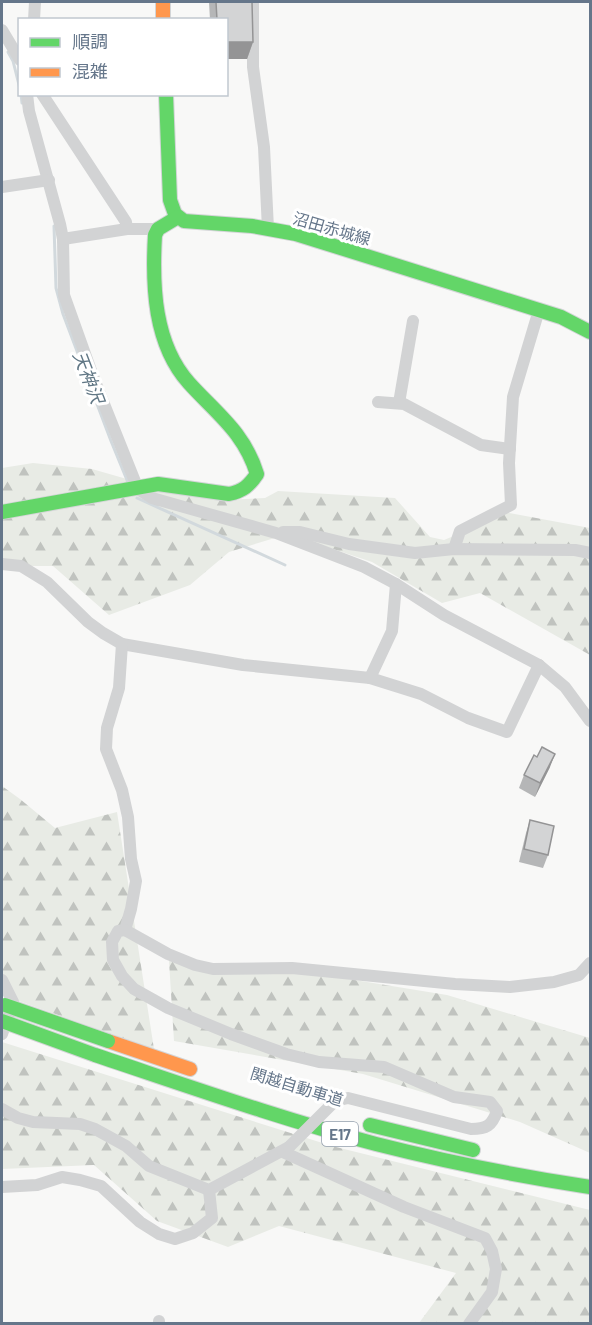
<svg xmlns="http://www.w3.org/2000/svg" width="592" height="1325" font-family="Barlow,'Noto Sans JP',sans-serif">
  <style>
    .forest { fill: url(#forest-firs) }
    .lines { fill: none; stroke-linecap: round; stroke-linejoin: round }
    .stream { stroke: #d2d9dd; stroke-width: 3 }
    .fast-casing { stroke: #d3d5d7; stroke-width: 16 }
    .slow-casing { stroke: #d3d5d7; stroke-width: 16 }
    .street { stroke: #d2d3d4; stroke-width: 12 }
    .fast { stroke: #63d668; stroke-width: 14 }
    .slow { stroke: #ff974d; stroke-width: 14 }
    .fast-bridge-casing { stroke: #d3d4d6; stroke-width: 16; stroke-linecap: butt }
    .street-bridge { stroke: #d2d3d4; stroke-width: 12 }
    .fast-bridge { stroke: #63d668; stroke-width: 14 }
    .wall { fill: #b5b6b7 }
    .shaded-wall { fill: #949495 }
    .building { fill: #d3d4d5; stroke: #949495; stroke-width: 1.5 }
    .labels { text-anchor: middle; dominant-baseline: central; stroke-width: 6; stroke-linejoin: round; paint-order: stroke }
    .shield { fill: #fff; stroke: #939fad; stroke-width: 1.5 }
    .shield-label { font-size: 15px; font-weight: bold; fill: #65768a }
    .street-label { font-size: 16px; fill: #65768a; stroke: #fff }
    .water-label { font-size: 18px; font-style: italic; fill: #617785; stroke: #fff }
  </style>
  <defs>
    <pattern id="forest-firs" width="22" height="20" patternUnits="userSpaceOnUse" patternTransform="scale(1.5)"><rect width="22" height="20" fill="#e8ebe5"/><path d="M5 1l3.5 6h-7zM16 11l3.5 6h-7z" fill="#c0c3bf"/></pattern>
  </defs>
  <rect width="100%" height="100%" fill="#f8f8f7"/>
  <g class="forest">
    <path d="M33,463L92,469L165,490L224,500L265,498L278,491L395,498L430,537L444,540L473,528L498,511L590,528V655L480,593L442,603L372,562L288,534L229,552L190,585L109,615L53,566H2V468Z"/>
    <path d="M2,786L20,799L55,828L117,812L154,1049L2,995Z"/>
    <path d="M169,961L293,970L447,995L590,1038V1153L520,1122L363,1074L174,1041Z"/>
    <path d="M2,1042L332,1146L590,1210V1323H419L456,1273L279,1226L228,1247L157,1221L94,1165L2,1169Z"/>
  </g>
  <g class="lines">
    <g class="stream">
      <path d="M8,52L13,61L20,89"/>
      <path d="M21,94L22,103"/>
      <path d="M54,226L56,288L63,314L111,441L129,485"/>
      <path d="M137,498L285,565"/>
    </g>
    <g class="fast-casing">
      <g id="fast">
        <path d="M166,94L170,200L175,214L184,221L252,226L296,234L561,317L590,332"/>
        <path d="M2,512L158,484L229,494C243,491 249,486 257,474C244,432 217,414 189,383C154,344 152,286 155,235L158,229L178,217"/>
        <path d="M95,1055C188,1086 281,1119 376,1144C447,1162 518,1176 590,1187"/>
        <path d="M370,1125L473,1150"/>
      </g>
    </g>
    <g class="slow-casing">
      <g id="slow">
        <path d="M163,2V20"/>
        <path d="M108,1041L190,1069"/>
      </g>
    </g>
    <g class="street">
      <path d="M253,2V67L264,147L268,229"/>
      <path d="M34,20L35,2"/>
      <path d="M2,30L20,60"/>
      <path d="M27,94L29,111L60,224L63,239L64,295L94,379L138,489L152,498L276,533L364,567L396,584L444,615L539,665L565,687L590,721"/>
      <path d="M42,94L126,222L127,229"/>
      <path d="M2,187L49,180"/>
      <path d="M63,239L127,229H158"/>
      <path d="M378,402L404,404L481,445L510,449"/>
      <path d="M399,403L413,321"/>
      <path d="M283,532H300L349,544L415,553L454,549L575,550L590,553"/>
      <path d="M454,549L460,531L511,505L509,463L513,397L539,310"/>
      <path d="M2,564L21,566L47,582L88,622L103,633L122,644L243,665L370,678L421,694L468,718L507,732L539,665"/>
      <path d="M122,644L119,688L107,728L106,749L122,790L128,817L131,859L136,881L131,909L125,930"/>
      <path d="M370,678L392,631L396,584"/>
      <path d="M125,930L118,931L112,942L113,960L122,976L134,989L168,1008L231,1034L286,1054L319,1062L384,1067L454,1097L490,1102L497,1111C492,1126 486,1129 471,1129L348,1098L335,1101"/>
      <path d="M125,930L168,954L195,965L213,969L292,968L455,984L510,987L554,982L579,975L590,963"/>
      <path d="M2,980L13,1002L2,1034"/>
      <path d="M2,1109L18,1118L33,1122L80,1124L95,1129L126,1146L149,1166L209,1190L289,1147"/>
      <path d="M283,1152L404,1207L485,1238L492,1251L496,1269L492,1292L469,1324"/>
      <path d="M2,1187L37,1185L62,1177L80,1180L101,1186L140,1222L159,1234L175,1239L193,1233L212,1218L209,1190"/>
      <path d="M159,1324V1321"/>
    </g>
    <use href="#fast" class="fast"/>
    <use href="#slow" class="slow"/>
    <g class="fast-bridge-casing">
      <g id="fast-bridge">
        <path d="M5,1005L108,1041"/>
        <path d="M2,1021L95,1055"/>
      </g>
    </g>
    <path class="street-bridge" d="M289,1147L335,1101"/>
    <use href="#fast-bridge" class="fast-bridge"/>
  </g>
  <g class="wall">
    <path d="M209,2H252L253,42L247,59L226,20H210Z"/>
    <path d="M550,767L535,797L519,788L524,775Z"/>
    <path d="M530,820L548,855L543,868L519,862L526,833Z"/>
  </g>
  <g class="shaded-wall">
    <path d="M226,42H253L247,59H226Z"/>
    <path d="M555,754L550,767L535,797L540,783Z"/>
  </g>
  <g class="building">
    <path d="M216,2H252L253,42H226V20H217Z"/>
    <path d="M542,747L555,754L540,783L524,775L534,755L537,757Z"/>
    <path d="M530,820L554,826L548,855L524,849Z"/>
  </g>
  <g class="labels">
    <rect class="shield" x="322" y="1122" width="36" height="24" rx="4.5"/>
    <g class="shield-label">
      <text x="340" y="1134">E17</text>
    </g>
    <g class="street-label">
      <text transform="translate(332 228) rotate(16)">沼田赤城線</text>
      <text transform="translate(297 1086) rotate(17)">関越自動車道</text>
    </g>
    <g class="water-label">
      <text transform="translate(89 377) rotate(69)">天神沢</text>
    </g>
  </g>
  <rect width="592" height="1325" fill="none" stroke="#65768a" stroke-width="6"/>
  <rect x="18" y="18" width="210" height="78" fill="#ffffff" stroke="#c1c8d0" stroke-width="1.5"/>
  <rect x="30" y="38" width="30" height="9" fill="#63d668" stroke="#c1c8d0" stroke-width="1.5"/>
  <text x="72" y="48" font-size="18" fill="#65768a">順調</text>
  <rect x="30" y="68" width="30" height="9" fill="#ff974d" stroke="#c1c8d0" stroke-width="1.5"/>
  <text x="72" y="78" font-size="18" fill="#65768a">混雑</text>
</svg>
